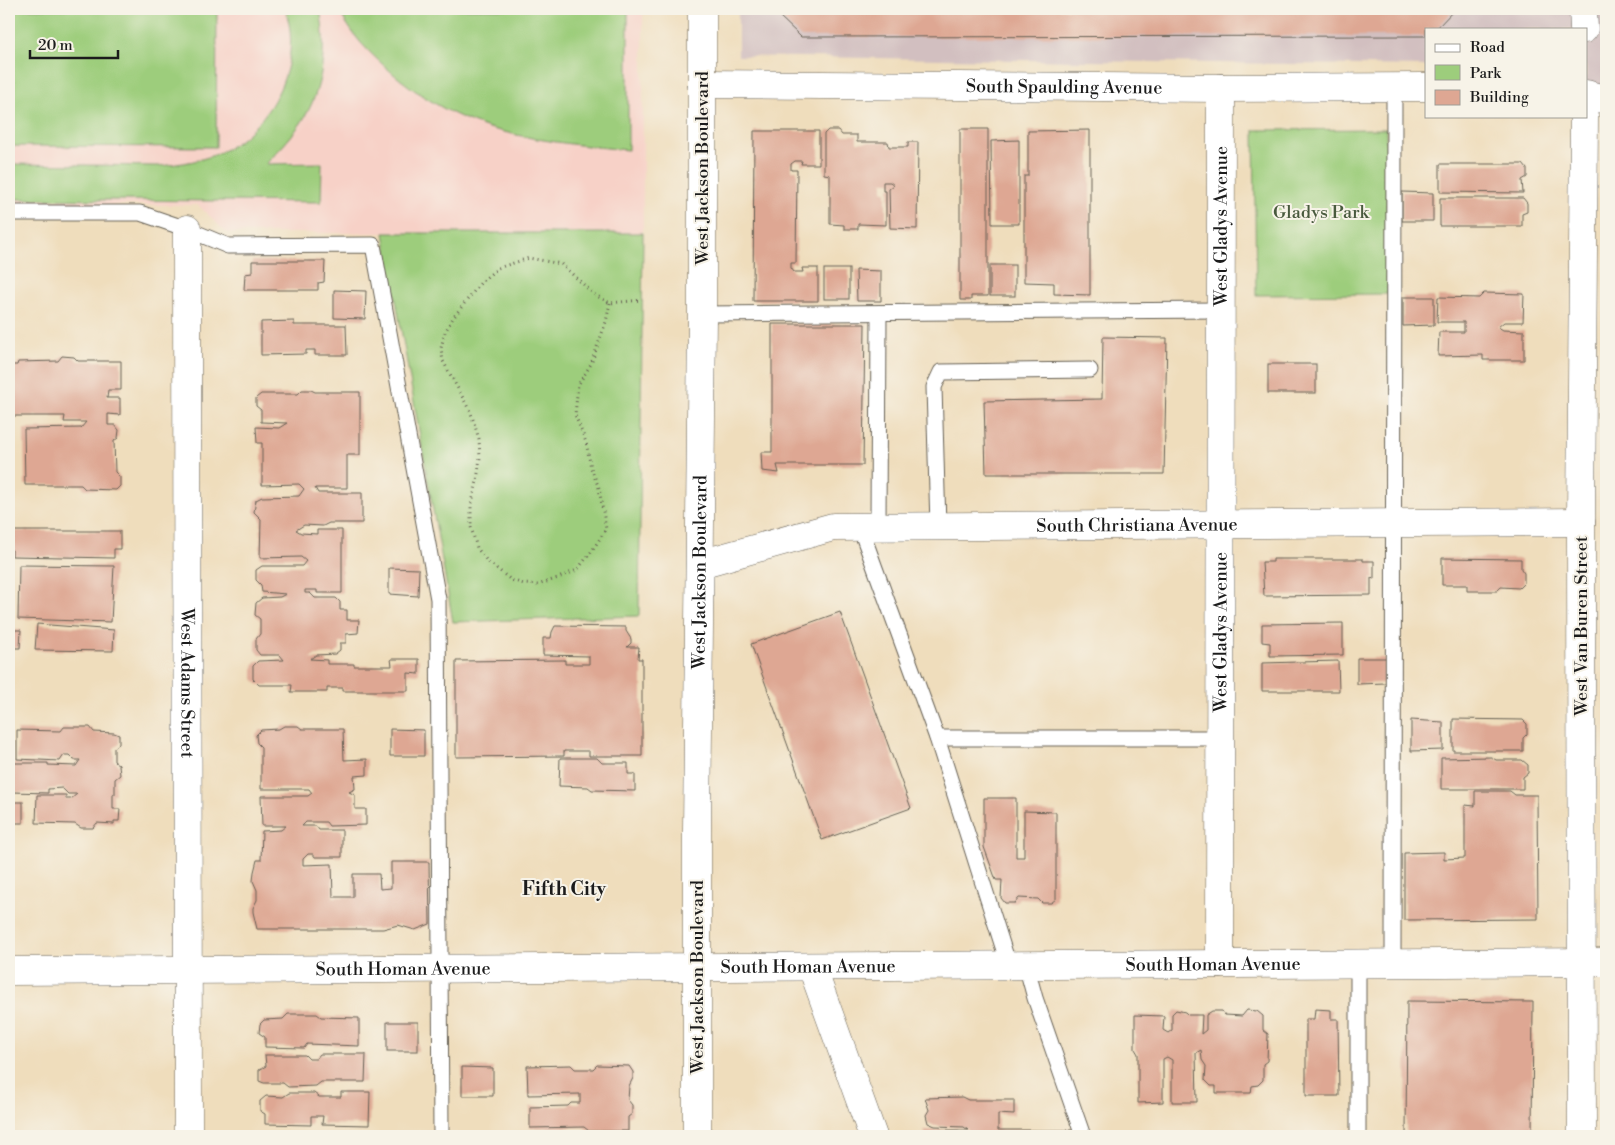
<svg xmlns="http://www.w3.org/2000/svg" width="1615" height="1145" font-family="'Libre Bodoni',serif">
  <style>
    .built { fill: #f7d1c7 }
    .industrial { fill: #d2bfc0 }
    .green { fill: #9dcd7c; stroke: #5c744c }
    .building { fill: #dea793 }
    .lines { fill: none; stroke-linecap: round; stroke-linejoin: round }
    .lane-casing { stroke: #666054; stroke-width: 17 }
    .street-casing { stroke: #666054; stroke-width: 29 }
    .secondary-casing { stroke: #666054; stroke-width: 29 }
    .path { stroke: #666054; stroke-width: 3; stroke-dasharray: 1 4; stroke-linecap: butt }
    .lane { stroke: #fff; stroke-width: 15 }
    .street { stroke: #fff; stroke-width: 28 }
    .secondary { stroke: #fff; stroke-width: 28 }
    .labels { text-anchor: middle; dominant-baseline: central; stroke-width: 4; stroke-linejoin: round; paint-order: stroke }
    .street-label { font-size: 18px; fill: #1c1c1c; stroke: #f7f3e8 }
    .park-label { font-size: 18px; fill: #495a3e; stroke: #f7f3e8 }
    .neighbourhood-label { font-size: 19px; font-weight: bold; fill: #1c1c1c; stroke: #f7f3e8 }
  </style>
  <rect width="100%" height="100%" fill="#f7f3e8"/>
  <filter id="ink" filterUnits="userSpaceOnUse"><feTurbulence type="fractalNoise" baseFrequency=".02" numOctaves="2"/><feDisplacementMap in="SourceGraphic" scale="10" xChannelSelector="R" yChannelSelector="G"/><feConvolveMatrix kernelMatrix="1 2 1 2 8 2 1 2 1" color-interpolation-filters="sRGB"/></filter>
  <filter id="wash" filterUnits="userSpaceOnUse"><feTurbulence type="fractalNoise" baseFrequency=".0096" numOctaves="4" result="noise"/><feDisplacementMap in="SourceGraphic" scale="20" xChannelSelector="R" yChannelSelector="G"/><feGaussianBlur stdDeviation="1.12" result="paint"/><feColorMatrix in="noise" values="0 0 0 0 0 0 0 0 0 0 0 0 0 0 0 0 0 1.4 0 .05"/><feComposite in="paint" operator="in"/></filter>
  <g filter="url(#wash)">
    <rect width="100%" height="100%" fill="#efddbc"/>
    <path class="built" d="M9,9H643V233H227L198,205H9Z"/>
    <path class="industrial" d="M738,9H1606V90L1586,82V29H1426V66L738,56Z"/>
    <g class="green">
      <path d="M9,9H217L216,147L9,146Z"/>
      <path d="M285,9H320C327,48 324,89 301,123C291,138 278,151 266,164L322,163L321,202L9,199V164L158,166C181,164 204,161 225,150C272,124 304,61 285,9Z"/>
      <path d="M337,9H628V150C586,146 544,142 504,132C449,119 399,84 361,43C352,33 345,20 337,9Z"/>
      <path d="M1386,129L1388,294L1256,295L1254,130Z"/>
      <path d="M384,233H643L639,616L453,622Z"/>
    </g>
    <g id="blocks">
      <g class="building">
        <path d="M776,9H1455L1436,29H1426V36L801,37L776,13Z"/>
        <path d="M960,129H988V296H971V300H960Z"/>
        <path d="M828,130H838L842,135H857V142H888L889,147H908V142H918L917,229L890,228L889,189L894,185L890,182H883V191H886V225L858,224V229H844V225L830,224V175L824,174V134Z"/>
        <path d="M1090,130V295L1054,294V283L1024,282V176H1028V131Z"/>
        <path d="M754,131H819V164H801L802,161H795L791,164V170H797L796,263H791V268L794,272H803L802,268H818V301H753Z"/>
        <path d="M1019,140V224H992L991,141Z"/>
        <path d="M1440,164H1523L1527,169V177L1522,180L1523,193L1440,192Z"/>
        <path d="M1402,192L1433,193V221H1402Z"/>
        <path d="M1440,198H1523L1527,203V212L1522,214V226H1440Z"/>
        <path d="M252,261H325L324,282L318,283V290H244L245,274L252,273Z"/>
        <rect x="990" y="265" width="25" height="31"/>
        <rect x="824" y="269" width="25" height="30"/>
        <path d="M856,270L881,271V301H857Z"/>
        <path d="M334,290L366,291L365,319L334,318Z"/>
        <path d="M1484,293L1524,294L1523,322H1504L1498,327L1503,330L1524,331V360H1483V355L1438,356L1439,332H1464V322H1437L1438,297L1479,298Z"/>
        <path d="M1403,297H1434V325L1403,326Z"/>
        <path d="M294,321V325H346L347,355H315V350H306V354L261,355V322Z"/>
        <path d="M772,324H865L863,465H777L779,473L762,471L761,452H772Z"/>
        <path d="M1103,337L1167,338L1164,474H986L984,401L1102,399Z"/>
        <path d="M62,356L74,357L78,361H121V390H108L107,398H120V415L108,414V425H115L119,430L118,438L114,441L115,472L120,477V486L116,490L85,489L81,485H25L24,429L81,428L86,422H64L65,416H9V365H17L18,362L58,361Z"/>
        <rect x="1268" y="364" width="48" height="29"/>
        <path d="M302,390H311L315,392H360V455H347V488H315L318,493H362V523H329L323,526L304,525L296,530L301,533L317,534V530H342V593H317V590H305V593H310L315,598H336L340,602V610H347V620H359L358,633L346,634V643H340V650L335,654L316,655L310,659L327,660V664H354V666H392L391,659H419V674L408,673V691H343V688H327V692H291L292,685H259L253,679V666L258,661L284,660L280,655H260L256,650V639L260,634V619L255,615L256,603L262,598L280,597L286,594L262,592L261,585L256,580V570L262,566H302L306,561L301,557L260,558L261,519L254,512L256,500L262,497L299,496L304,489L299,484L262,485V443H257L256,427L279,428L287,423L261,422V410L256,406V398L261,394H298Z"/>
        <path d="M13,531H120V549H114V558L12,556V550L9,549V538H13Z"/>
        <path d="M1442,558L1521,559V569L1524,573V583L1519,588L1501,587L1497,591H1467V585H1442Z"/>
        <path d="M1273,559H1363V561H1374V579L1371,578V595L1264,596L1262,562H1273Z"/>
        <path d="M19,565L114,566L111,622L18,619Z"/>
        <path d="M389,568L419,569L418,596L389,594Z"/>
        <path d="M840,612L911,808L822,840L751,644Z"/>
        <path d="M1343,623V655L1270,656V643L1262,642V624Z"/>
        <path d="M37,624L114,630L113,651L35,650Z"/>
        <path d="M555,626L626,627V631L631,639V643L627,647H639L638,659H642V756H589V751H564V756L456,757V661L565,660V664H589V656L543,655V638H551L552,632Z"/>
        <path d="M9,630H21L20,648H9Z"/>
        <path d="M1357,658H1386V683L1357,684Z"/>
        <path d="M1338,661L1339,691H1262V663Z"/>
        <path d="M1453,719L1523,720L1527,724V734L1523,738V751H1453Z"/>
        <path d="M1411,720L1443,722V750L1411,751Z"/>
        <path d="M284,726H298L302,729H343L344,760L367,759V775L354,776L355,789L349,792L355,795V809H366V825L329,826L326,822H306L302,826H316L319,830H342V857H315L313,854H308L303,859V865L332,864L333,897H353V874H379L380,889L391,888V862H429L430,924L415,930L398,925L383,929H257L253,912V908L257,900V890L253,881L254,872L257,860H261L262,831L281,830L286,826H262L261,796H308L312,793L309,789H261V747L257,743L256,735L261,730L279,729Z"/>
        <path d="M64,727H90L94,732L114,733L119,735V744L114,748V761L119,765L120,775L115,779V794H113V809H120L119,821H114V824L97,823L93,828H81L75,824L36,823L37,795H66V799H71L77,794H68L62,788L48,789V793L12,792L13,763H48V765L76,766L80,760H74L69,755H64L60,761L17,759V730L61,731Z"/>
        <path d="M390,729L424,730V756H390Z"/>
        <path d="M1491,757L1496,760H1522L1528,765V773L1523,777V789H1441V758Z"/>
        <path d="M560,758H597L602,763H628V774H635V791L592,790L588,787L559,786Z"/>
        <path d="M1475,791H1510L1515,795H1537L1538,919L1404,920V853L1444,852V859L1465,858V805L1475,806Z"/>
        <path d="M984,798H1016V857H1024V811L1056,812V899L1051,903H1042L1038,899L1019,898L1015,903H1005L1001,898L1002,880H996L984,847Z"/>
        <rect x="9" y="802" width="14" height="21"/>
        <path d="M1407,1001L1533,1002L1532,1136H1406Z"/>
        <path d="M1315,1009L1331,1010V1019H1338L1339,1096H1306V1019H1314Z"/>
        <path d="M1176,1010L1185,1012L1188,1015H1202L1201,1034L1206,1030V1015L1212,1011H1222L1225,1015L1242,1016L1247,1010L1257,1011L1263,1016V1030L1268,1034L1267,1061L1263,1064V1080L1258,1085L1252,1086L1251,1093H1216V1086H1211L1205,1080L1206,1066L1202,1060L1201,1050L1196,1053L1197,1102H1172V1060L1167,1057L1163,1059V1102L1138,1103V1054L1135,1049V1015L1164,1016L1163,1030L1168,1033L1172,1030V1014Z"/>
        <path d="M288,1014H317L321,1017L359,1018V1046L307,1044L304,1048L265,1047V1037L259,1033L260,1024L264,1020L283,1019Z"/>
        <rect x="387" y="1022" width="31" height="29"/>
        <path d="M320,1054H366L365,1082H321L316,1086L288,1087L283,1083H264L259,1081V1070L266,1066L265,1055H305L309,1059H316Z"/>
        <path d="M571,1065L575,1069H593L597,1065L629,1066L633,1072V1078L629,1086L628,1100L632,1105V1114L628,1117V1131H589L584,1127L530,1128V1107L568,1106L571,1103H580V1094L528,1095L527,1066Z"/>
        <path d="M462,1067L493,1068V1096H462Z"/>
        <path d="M341,1092H370L369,1125L322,1124L323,1116H311V1125L265,1124V1114L260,1111V1101L266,1096L283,1097L289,1093H314L319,1097H341Z"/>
        <path d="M962,1097L968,1100H1014V1115L998,1114V1130H1076L1078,1136H926L924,1130H968L964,1127L935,1126L928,1123L926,1115L929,1110L925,1098Z"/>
      </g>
    </g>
  </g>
  <g filter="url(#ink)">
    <use href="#blocks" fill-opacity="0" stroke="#666054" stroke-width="1"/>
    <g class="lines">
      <g class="lane-casing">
        <g id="lane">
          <path d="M9,213H140L187,229L228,246L373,245L438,599L441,1136"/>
          <path d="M702,314L1220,310"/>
          <path d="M878,526L879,313"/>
          <path d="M938,526L934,387L941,372L1090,370"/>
          <path d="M860,527L937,738L1009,966"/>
          <path d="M937,738H1220"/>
          <path d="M1393,963L1394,87"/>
          <path d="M1026,965L1035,998L1083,1136"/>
          <path d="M1358,1136V963"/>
        </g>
      </g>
      <g class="street-casing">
        <g id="street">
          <path d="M1583,9L1584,29"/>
          <path id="s1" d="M702,84L1221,88L1426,87"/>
          <path d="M1586,94L1606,100"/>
          <path id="s2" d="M187,229L188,1136"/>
          <path id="s3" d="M700,564L833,527L1581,522"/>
          <path id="s4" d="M1220,964L1221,88"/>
          <path d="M812,967L873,1136"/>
          <path d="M1582,1136L1581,522L1584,116"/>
        </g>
      </g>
      <g class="secondary-casing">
        <g id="secondary">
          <path id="s5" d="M9,971L1606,962"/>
          <path id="s6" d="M697,1136V833L702,314V9"/>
        </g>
      </g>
      <path class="path" d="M610,303L606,322L591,364L578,385L575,415L586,442L591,468L599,488L606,529L592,551L577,570L558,578L538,585L524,584L511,580L487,561L477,548L471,527V507L477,481L480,458L479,439L471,413L443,361L441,348L445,332L453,318L482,281L498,268L529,258L561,264L595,295L610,303L642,300"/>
      <use href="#lane" class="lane"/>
      <use href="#street" class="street"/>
      <use href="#secondary" class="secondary"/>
    </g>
  </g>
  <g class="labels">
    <g class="street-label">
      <text stroke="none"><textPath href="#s1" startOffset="362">South Spaulding Avenue</textPath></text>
      <text transform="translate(702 168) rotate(-90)">West Jackson Boulevard</text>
      <text stroke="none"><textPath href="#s4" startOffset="738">West Gladys Avenue</textPath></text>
      <text stroke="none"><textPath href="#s3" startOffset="442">South Christiana Avenue</textPath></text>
      <text stroke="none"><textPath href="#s6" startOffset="564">West Jackson Boulevard</textPath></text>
      <text transform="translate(1581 626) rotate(-90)">West Van Buren Street</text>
      <text stroke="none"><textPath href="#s4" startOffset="332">West Gladys Avenue</textPath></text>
      <text stroke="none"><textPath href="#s2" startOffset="454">West Adams Street</textPath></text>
      <text stroke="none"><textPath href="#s5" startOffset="1204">South Homan Avenue</textPath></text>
      <text stroke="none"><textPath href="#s5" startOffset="799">South Homan Avenue</textPath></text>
      <text stroke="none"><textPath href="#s5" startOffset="394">South Homan Avenue</textPath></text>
      <text transform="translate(697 977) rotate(-90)">West Jackson Boulevard</text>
    </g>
    <g class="park-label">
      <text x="1321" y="212">Gladys Park</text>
    </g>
    <g class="neighbourhood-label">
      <text x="564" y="889">Fifth City</text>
    </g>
  </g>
  <rect width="1615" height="1145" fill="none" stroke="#f7f3e8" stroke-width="30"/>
  <rect x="1425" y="28" width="162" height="90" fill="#f7f3e8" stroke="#9f9d96"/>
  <rect x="1435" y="44" width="25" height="8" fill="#ffffff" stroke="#9f9d96"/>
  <text x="1470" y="52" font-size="15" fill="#1c1c1c">Road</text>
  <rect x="1435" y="65" width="25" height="15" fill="#9dcd7c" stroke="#9f9d96"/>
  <text x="1470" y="78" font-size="15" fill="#1c1c1c">Park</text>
  <rect x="1435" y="90" width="25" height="15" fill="#dea793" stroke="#9f9d96"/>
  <text x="1470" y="102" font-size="15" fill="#1c1c1c">Building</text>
  <path d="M30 50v8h88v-8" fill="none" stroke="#1c1c1c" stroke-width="2.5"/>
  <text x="38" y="50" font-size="15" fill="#1c1c1c" stroke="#f7f3e8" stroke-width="4" paint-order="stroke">20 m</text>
</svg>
